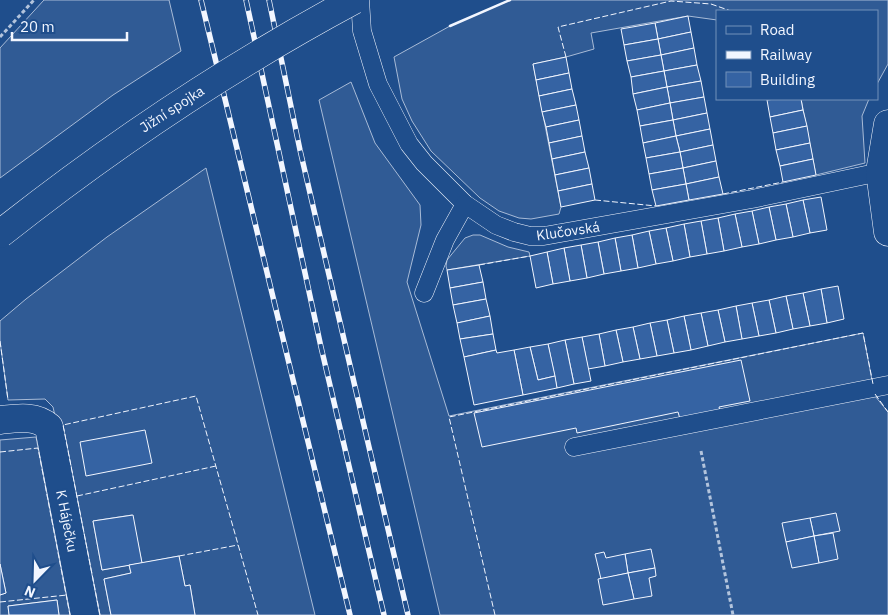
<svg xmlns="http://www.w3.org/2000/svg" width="888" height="615" font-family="'IBM Plex Sans',sans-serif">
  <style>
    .built { fill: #305b95; stroke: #a8bbd7 }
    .building { fill: #3563a3; stroke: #f2f6ff }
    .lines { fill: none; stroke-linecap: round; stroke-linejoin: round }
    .lane-casing { stroke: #f2f6ff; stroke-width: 19 }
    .street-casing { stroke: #f2f6ff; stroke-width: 29 }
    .secondary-casing { stroke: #f2f6ff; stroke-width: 29 }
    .path { stroke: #b3c4dc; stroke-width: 3; stroke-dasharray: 4 2.5; stroke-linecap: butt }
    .lane { stroke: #1f4e8c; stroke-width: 18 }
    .street { stroke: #1f4e8c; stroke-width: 28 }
    .secondary { stroke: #1f4e8c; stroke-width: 28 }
    .rail-casing { stroke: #f2f6ff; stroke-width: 5.5 }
    .rail { stroke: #1f4e8c; stroke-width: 4; stroke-dasharray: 11; stroke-linecap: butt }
    .highway-bridge-casing { stroke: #f2f6ff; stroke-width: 29; stroke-linecap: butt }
    .highway-bridge { stroke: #1f4e8c; stroke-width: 28 }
    .fence { stroke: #f2f6ff; stroke-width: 1; stroke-dasharray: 6 2.5; stroke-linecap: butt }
    .wall { stroke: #f2f6ff; stroke-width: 2.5 }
    .labels { text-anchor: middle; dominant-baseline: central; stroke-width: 4; stroke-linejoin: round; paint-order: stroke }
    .street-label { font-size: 14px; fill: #f2f6ff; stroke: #1f4e8c }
  </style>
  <rect width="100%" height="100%" fill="#1f4e8c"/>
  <g class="built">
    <path d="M44,0H169L181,51L113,95L0,178V48Z"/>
    <path d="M510,0H888V64L877,84V11H717V20L688,16L591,33L594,49L566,57L533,64L561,207L559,214L531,219L519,218L499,211L480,198L431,151L412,121L402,99L394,57L450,26Z"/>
    <path d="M351,82L375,143L420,205L421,225L407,282L449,416L863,333L875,396L888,412V615H440L319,100Z"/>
    <path d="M801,99H869L862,116L865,163L816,175Z"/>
    <path d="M206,168L315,615H195L190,585L185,586L179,556L142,563L132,515L93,521L102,570L129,565L131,573L104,579L111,615H100L63,425H57L53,407L45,399L8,400L0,341V321L26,299L107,237Z"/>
    <path d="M473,235H480L508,247L529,252L530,256L447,270L446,266L447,260L465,238Z"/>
    <path d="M36,437L70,615H59L57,600L8,606L9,615H0V595L6,593L0,564V440Z"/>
  </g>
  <g class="building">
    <path d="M688,16L691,32L658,39L655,23Z"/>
    <path d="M655,23L658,39L624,45L621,29Z"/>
    <path d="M691,32L694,48L661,55L658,39Z"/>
    <path d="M658,39L661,55L627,61L624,45Z"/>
    <path d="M694,48L697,65L664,71L661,55Z"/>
    <path d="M661,55L664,71L631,77L627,61Z"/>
    <path d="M566,57L569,73L536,80L533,64Z"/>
    <path d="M697,65L701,81L667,87L664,71Z"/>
    <path d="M664,71L667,87L633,94L631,77Z"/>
    <path d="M569,73L572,89L539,96L536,80Z"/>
    <path d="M701,81L704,97L670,103L667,87Z"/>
    <path d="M667,87L670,103L637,110L633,94Z"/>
    <path d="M572,89L576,105L542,112L539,96Z"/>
    <path d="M704,97L707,113L673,120L670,103Z"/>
    <path d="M775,99H801L803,110L770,117L767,100Z"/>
    <path d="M670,103L673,120L640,126L637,110Z"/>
    <path d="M576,105L579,120L546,127L542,112Z"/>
    <path d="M803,110L807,126L773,133L770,117Z"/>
    <path d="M707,113L710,129L676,136L673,120Z"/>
    <path d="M579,120L582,136L549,143L546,127Z"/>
    <path d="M673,120L676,136L643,143L640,126Z"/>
    <path d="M807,126L810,143L776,150L773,133Z"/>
    <path d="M710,129L713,145L680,152L676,136Z"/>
    <path d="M582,136L585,152L552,159L549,143Z"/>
    <path d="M676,136L680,152L646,158L643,143Z"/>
    <path d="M810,143L813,159L780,166L776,150Z"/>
    <path d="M713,145L716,161L683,168L680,152Z"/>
    <path d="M585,152L589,168L555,175L552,159Z"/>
    <path d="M680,152L683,168L649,174L646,158Z"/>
    <path d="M813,159L816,175L783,182L780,166Z"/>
    <path d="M716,161L719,177L686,184L683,168Z"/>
    <path d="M589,168L592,184L558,191L555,175Z"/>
    <path d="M683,168L686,184L652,190L649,174Z"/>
    <path d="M719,177L723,194L689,200L686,184Z"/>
    <path d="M592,184L595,200L561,207L558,191Z"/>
    <path d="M686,184L689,200L656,206L652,190Z"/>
    <path d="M821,197L827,230L810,233L803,200Z"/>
    <path d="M803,200L810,233L793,237L786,204Z"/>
    <path d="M786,204L793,237L776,240L769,207Z"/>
    <path d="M769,207L776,240L759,244L752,211Z"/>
    <path d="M752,211L759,244L742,247L735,214Z"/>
    <path d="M735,214L742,247L724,251L718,218Z"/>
    <path d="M718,218L724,251L707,254L701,221Z"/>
    <path d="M701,221L707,254L690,257L684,224Z"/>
    <path d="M684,224L690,257L673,261L666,228Z"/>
    <path d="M666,228L673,261L656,264L649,231Z"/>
    <path d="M649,231L656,264L638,268L632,235Z"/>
    <path d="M632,235L638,268L621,271L615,238Z"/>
    <path d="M615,238L621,271L604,274L598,242Z"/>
    <path d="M598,242L604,274L587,278L581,245Z"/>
    <path d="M581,245L587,278L570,281L564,248Z"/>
    <path d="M564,248L570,281L553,284L547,252Z"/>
    <path d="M547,252L553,284L536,288L530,256Z"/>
    <path d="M479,265L483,282L450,288L447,270Z"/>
    <path d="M483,282L486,299L453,305L450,288Z"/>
    <path d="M838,286L844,319L827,323L821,289Z"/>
    <path d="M821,289L827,323L810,326L803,293Z"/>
    <path d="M803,293L810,326L793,329L786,296Z"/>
    <path d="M786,296L793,329L776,333L769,300Z"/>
    <path d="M486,299L490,316L457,323L453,305Z"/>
    <path d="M769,300L776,333L759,336L752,303Z"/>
    <path d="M752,303L759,336L742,339L736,306Z"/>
    <path d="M736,306L742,339L725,342L718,310Z"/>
    <path d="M718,310L725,342L708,346L701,313Z"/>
    <path d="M701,313L708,346L691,350L684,316Z"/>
    <path d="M490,316L493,334L460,339L457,323Z"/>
    <path d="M684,316L691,350L674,353L667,320Z"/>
    <path d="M667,320L674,353L657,356L650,323Z"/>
    <path d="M650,323L657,356L640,359L633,327Z"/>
    <path d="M633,327L640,359L623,362L616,330Z"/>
    <path d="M616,330L623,362L605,366L599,334Z"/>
    <path d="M493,334L496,350L464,357L460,339Z"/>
    <path d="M599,334L605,366L588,369L582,337Z"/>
    <path d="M582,337L591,381L574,384L565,340Z"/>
    <path d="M565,340L574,384L557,388L548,344Z"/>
    <path d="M548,344L555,376L538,380L530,347Z"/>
    <path d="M530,347L538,380L555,376L557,388L523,395L514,350Z"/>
    <path d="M496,350L497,353L514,350L523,395L474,405L464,357Z"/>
    <path d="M741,360L750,401L719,407L720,411L680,419L678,412L577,433L576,428L482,447L474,413Z"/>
    <path d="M145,430L152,463L86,476L80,442Z"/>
    <path d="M836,513L840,531L814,536L810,518Z"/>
    <path d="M133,515L142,563L102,570L93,521Z"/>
    <path d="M810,518L814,536L786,542L782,523Z"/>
    <path d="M833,533L838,559L819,563L814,536Z"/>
    <path d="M814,536L819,563L792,568L786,542Z"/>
    <path d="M651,549L655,568L628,573L625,554Z"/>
    <path d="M604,552L606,558L625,554L628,573L601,579L595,554Z"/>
    <path d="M179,556L185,586L190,585L195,615H111L104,579L131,573L129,565Z"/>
    <path d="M0,564L6,593L0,595Z"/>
    <path d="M655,568L656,576L649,578L652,596L634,599L628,573Z"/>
    <path d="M628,573L634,599L603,605L598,579Z"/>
    <path d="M57,600L59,615H9L8,606Z"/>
  </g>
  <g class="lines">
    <g class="lane-casing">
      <g id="lane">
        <path d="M360,0L362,31L378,84L409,144L424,163L465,204L496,225L514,232L530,236H544L752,199L880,172"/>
        <path d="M424,293L445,240L465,204"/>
        <path d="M574,447L888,385"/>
      </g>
    </g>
    <g class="street-casing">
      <path id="street" d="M0,420C17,418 36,415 49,427L85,615"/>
    </g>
    <g class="secondary-casing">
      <path id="secondary" d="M888,124L880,172L888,232"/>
    </g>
    <g class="path">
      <path d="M0,37L34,0"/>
      <path d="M701,451L733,615"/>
    </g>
    <use href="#lane" class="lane"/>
    <use href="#street" class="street"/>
    <use href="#secondary" class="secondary"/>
    <g class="rail-casing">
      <g id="rail">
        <path d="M201,0L350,615"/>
        <path d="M246,0L321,347L384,615"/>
        <path d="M269,0L300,150L408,615"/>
      </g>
    </g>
    <use href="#rail" class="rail"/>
    <g class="highway-bridge-casing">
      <path id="highway-bridge" d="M0,234C111,146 229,67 354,0"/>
    </g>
    <use href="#highway-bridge" class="highway-bridge"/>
    <g class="fence">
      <path d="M566,57L558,27L671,1L711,4L731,11"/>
      <path d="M723,194L783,182"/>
      <path d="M595,200L656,206"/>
      <path d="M479,265L530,256"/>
      <path d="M0,341L8,400"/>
      <path d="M875,394L888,412"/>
      <path d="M0,452L38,448L70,615"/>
      <path d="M77,496L216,466"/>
      <path d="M179,556L238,545"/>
      <path d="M0,602L67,595"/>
      <path d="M100,615L63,425L196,396L258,615"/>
      <path d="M495,615L449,417L863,333L873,384"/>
    </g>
    <path class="wall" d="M450,26L510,0"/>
  </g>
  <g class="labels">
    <g class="street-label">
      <text transform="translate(172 109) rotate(-33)">Jižní spojka</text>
      <text transform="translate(568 231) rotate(-8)">Klučovská</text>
      <text transform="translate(67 521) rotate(79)">K Háječku</text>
    </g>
  </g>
  <rect x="716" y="10" width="162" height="90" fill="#1f4e8c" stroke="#7391ba"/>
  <rect x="726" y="26" width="25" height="8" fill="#1f4e8c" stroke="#7391ba"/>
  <text x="760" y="35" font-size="15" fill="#f2f6ff">Road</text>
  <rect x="726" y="51" width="25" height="8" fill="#f2f6ff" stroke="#7391ba"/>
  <text x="760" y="60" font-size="15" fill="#f2f6ff">Railway</text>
  <rect x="726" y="72" width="25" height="15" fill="#3563a3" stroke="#7391ba"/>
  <text x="760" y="85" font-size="15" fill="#f2f6ff">Building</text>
  <g transform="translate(35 580) rotate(203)" stroke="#1f4e8c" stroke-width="4" paint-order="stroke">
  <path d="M0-4L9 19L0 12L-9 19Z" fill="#f2f6ff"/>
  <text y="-8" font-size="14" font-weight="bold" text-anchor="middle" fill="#f2f6ff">N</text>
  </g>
  <path d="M12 32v8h115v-8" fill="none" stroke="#f2f6ff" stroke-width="2.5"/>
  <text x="20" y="32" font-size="15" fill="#f2f6ff" stroke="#1f4e8c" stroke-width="4" paint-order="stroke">20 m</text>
</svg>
